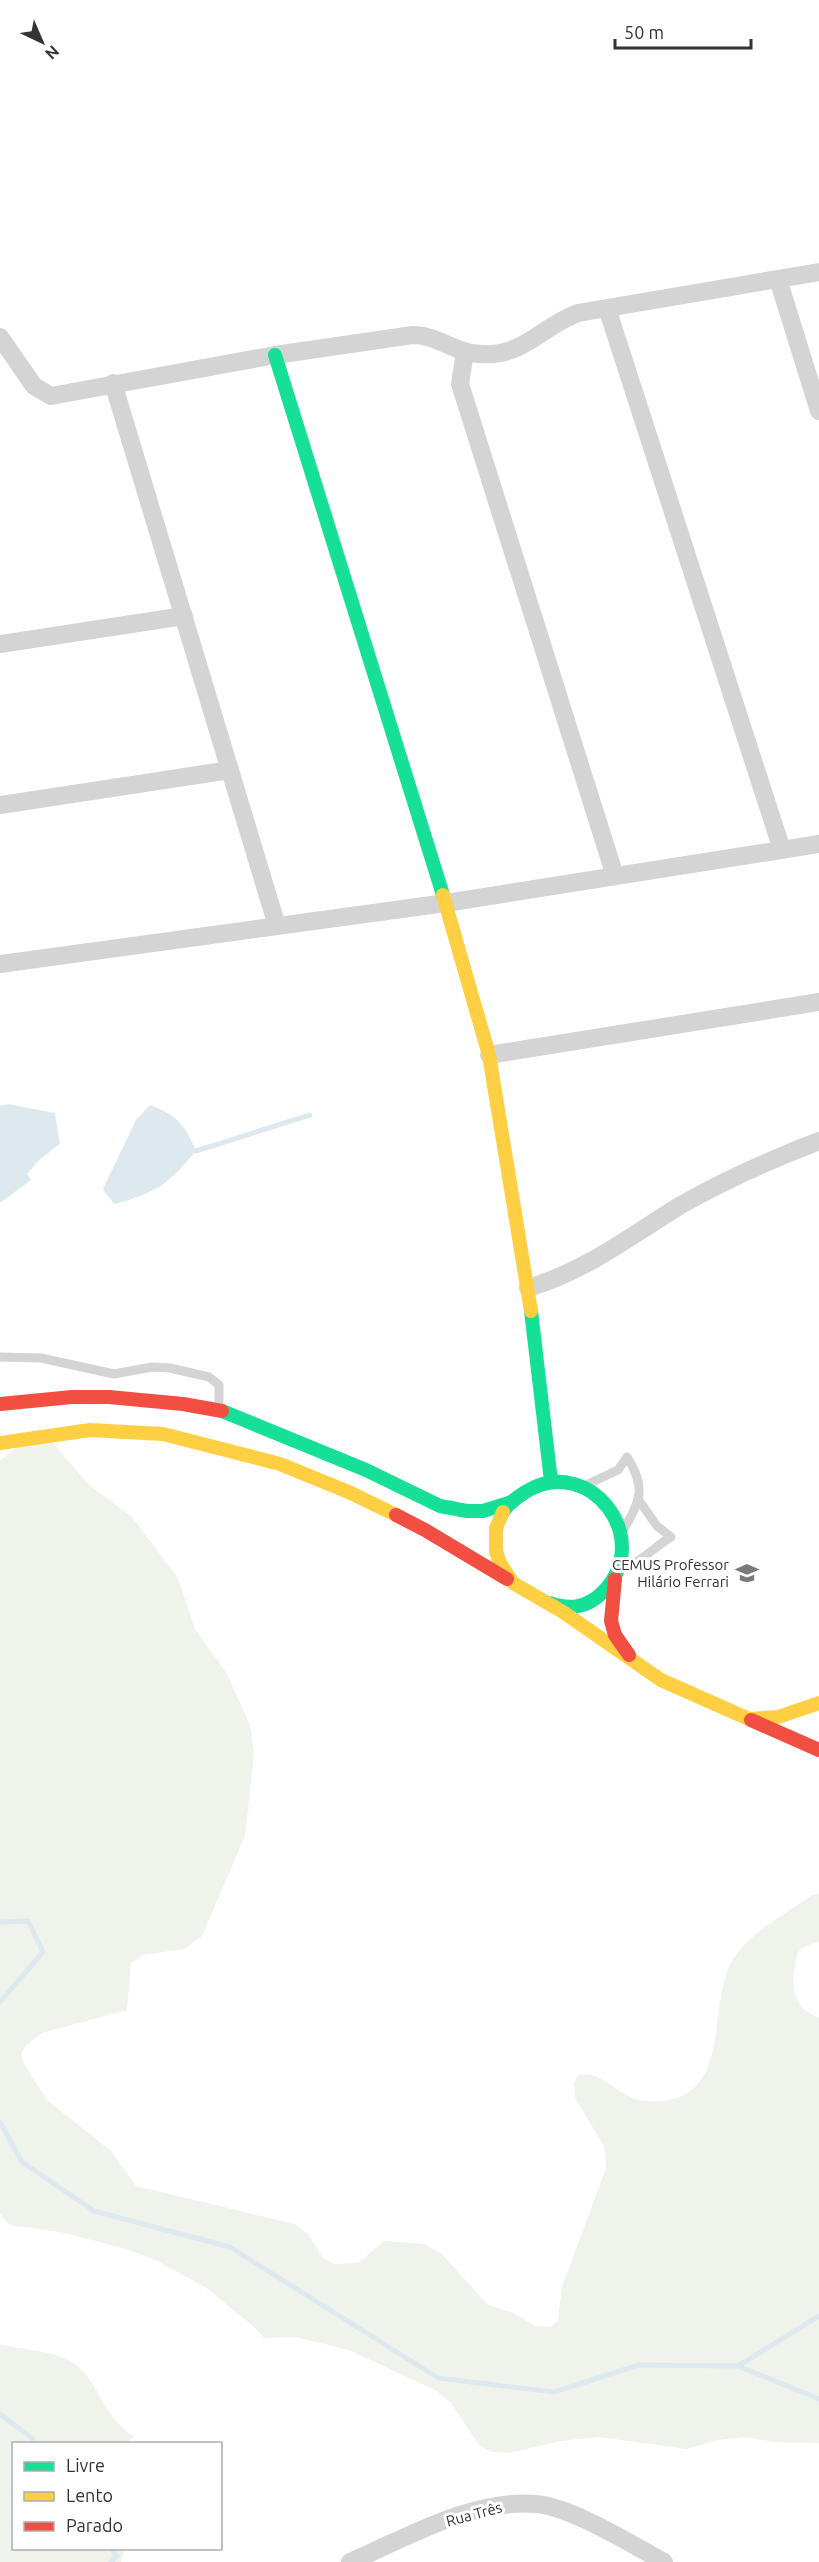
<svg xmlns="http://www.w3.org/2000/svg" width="819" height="2562" font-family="Ubuntu,sans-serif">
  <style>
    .green { fill: #f0f2ec }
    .water { fill: #dde9ef }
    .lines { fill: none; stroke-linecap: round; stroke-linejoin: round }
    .stream { stroke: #dde9ef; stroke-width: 5 }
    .lane { stroke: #d4d4d4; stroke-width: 9 }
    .street { stroke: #d4d4d4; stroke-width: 18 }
    .fast { stroke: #16e098; stroke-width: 14 }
    .slow { stroke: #ffcf43; stroke-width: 14 }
    .jam { stroke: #f24e42; stroke-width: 14 }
    .labels { text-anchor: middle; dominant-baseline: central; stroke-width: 6; stroke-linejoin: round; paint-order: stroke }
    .poi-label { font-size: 15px; fill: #333; stroke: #fff; text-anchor: end }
    .street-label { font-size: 15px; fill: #333; stroke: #fff }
  </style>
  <rect width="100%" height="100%" fill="#fff"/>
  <g class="green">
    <path d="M33,1435L53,1443L88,1484L132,1517L178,1578L195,1629L226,1672L250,1725L254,1754L245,1836L202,1936L184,1949L143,1955L131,1963L127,2010L42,2033L26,2045L21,2054L25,2066L47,2100L111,2151L136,2186L295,2224L308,2234L323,2258L335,2264L358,2263L384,2241L424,2244L442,2254L488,2305L513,2313L536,2326L551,2327L558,2320L562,2287L606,2168L604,2146L575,2098L574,2084L578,2075C583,2075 588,2074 592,2075C611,2081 625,2100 646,2101C740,2108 702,1999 736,1955C754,1930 787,1913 812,1895L819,1894V1942C812,1944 802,1946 798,1953C796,1957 795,1963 795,1967C790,1991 796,2009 819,2018V2443L773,2442L745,2437L718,2440L687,2449L599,2437L560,2441L510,2453L491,2452L479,2445L451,2403L437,2391L349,2350L296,2337L264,2338L253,2326L205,2287L157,2261L129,2250L65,2233L10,2225L0,2214V1461Z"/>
    <path d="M0,2344C23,2350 52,2350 72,2362C99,2379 102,2418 134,2436L127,2443L14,2444V2548L124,2549L121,2562H0Z"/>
  </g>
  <g class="water">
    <path d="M8,1104L55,1113L60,1144L40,1159L27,1174L31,1180L0,1203V1106Z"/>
    <path d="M150,1105C178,1116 184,1124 196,1151C168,1184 157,1193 114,1204L103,1189L136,1120Z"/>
  </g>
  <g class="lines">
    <g class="stream">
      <path d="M196,1151L310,1115"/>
      <path d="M0,1922L28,1921L43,1952L0,2002"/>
      <path d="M0,2122L22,2162L94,2211L230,2247L438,2378L554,2392L639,2365L738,2366L819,2399"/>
      <path d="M738,2366L819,2316"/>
      <path d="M0,2414L33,2439L34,2444"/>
      <path d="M111,2562L117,2556L111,2548"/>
    </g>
    <g class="lane">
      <path d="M0,1357L41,1358L114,1374L152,1367L170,1368L209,1377L219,1385V1408"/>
      <path d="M588,1484L618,1470L627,1457C646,1487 641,1499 624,1529"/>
      <path d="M622,1567C641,1563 654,1547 671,1537L657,1526L638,1499"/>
    </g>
    <g class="street">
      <path d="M778,279L819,411"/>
      <path d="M607,308L782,850"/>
      <path d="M0,337L34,386L51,396L275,355L413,335C435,335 450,349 471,353C522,361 536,329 578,313L819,272"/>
      <path d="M465,352L460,384L615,876"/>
      <path d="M113,383L277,926"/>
      <path d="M0,644L184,616"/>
      <path d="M0,805L230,770"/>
      <path d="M0,964L446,903L819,844"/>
      <path d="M489,1055L819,1002"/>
      <path d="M528,1288C586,1271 630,1236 681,1205C725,1180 772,1159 819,1141"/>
      <path d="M350,2562C408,2537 471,2499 536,2504C572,2507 631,2544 664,2562"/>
    </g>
    <g class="fast">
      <path d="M275,355L443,895"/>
      <path d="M531,1311L551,1481"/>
      <path d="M222,1411L366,1470L440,1506L467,1511H483L512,1502"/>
      <path d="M503,1512C508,1503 518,1497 527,1491C590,1454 655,1539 603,1592C587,1608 570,1610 549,1603"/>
    </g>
    <g class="slow">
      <path d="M443,895L489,1055L531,1311"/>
      <path d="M0,1443L90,1430L163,1434L280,1464L351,1493L396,1515"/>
      <path d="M503,1512L496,1528V1551L500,1563L513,1583L563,1612L661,1680L749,1719L778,1717L819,1703"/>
    </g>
    <g class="jam">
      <path d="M0,1404L72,1397H109L183,1404L222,1411"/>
      <path d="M396,1515L425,1530L507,1579"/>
      <path d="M615,1579L611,1621L615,1635L629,1655"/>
      <path d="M751,1720L819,1750"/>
    </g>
  </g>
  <defs>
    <g id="school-bare" transform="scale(1.8)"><path d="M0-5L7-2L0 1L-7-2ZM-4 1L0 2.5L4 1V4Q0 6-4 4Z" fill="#7a7a7a" stroke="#fff" stroke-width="2.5" paint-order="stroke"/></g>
  </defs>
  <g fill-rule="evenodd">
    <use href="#school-bare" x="747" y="1573"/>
  </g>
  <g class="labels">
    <g class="poi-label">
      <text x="729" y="1564">CEMUS Professor<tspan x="729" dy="17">Hilário Ferrari</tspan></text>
    </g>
    <g class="street-label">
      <text transform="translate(474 2514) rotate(-15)">Rua Três</text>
    </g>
  </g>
  <rect x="12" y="2442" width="210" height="108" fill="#ffffff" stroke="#adadad" stroke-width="1.5"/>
  <rect x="24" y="2462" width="30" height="9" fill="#16e098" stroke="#adadad" stroke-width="1.5"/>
  <text x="66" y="2472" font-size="18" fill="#333333">Livre</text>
  <rect x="24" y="2492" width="30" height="9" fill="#ffcf43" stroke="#adadad" stroke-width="1.5"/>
  <text x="66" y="2502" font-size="18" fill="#333333">Lento</text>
  <rect x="24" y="2522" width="30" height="9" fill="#f24e42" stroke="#adadad" stroke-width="1.5"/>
  <text x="66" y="2532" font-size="18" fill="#333333">Parado</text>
  <g transform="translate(42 42) rotate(136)" stroke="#ffffff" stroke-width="4.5" paint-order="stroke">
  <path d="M0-4.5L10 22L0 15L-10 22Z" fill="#333333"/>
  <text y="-9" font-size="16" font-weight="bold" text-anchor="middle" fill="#333333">N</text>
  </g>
  <path d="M615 39v9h136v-9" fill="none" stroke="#333333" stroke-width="3"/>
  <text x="624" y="39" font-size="18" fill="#333333" stroke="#ffffff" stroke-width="4.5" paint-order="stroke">50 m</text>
</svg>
